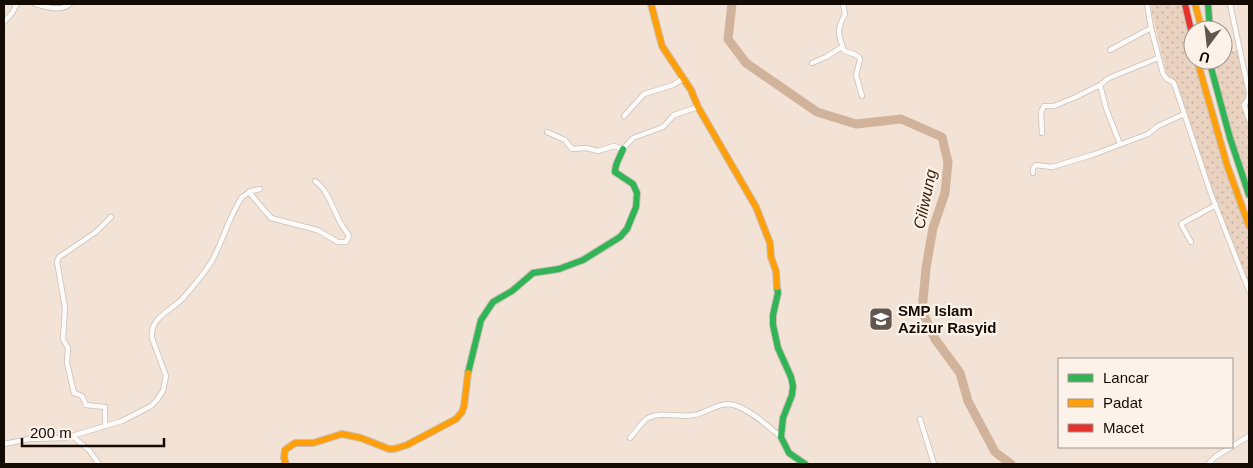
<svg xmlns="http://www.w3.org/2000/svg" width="1253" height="468" font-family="Helvetica,sans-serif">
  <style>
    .grass { fill: url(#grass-dots) }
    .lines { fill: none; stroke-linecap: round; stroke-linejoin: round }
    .river { stroke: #d0b39a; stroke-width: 9 }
    .street-casing { stroke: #cbbfb5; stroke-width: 6 }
    .fast-casing { stroke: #cbbfb5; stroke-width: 8 }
    .slow-casing { stroke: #cbbfb5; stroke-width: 8 }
    .jam-casing { stroke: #cbbfb5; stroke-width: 8 }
    .street { stroke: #fdfbf9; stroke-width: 4.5 }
    .fast { stroke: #30b455; stroke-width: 6 }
    .slow { stroke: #ff9f0a; stroke-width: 6 }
    .jam { stroke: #e5322d; stroke-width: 6 }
    .labels { text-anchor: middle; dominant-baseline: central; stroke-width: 4.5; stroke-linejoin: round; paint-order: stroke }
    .poi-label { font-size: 15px; font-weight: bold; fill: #140b04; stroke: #fdf2e9; text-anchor: start }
    .water-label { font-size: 16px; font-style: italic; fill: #3d230a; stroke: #fdf2e9 }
  </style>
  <defs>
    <pattern id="grass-dots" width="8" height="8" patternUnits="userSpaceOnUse" patternTransform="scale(1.25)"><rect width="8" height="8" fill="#e9d2bf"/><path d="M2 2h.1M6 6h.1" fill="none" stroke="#c7b3a2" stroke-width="1.8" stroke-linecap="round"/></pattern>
  </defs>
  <rect width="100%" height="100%" fill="#f2e3d6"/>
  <g class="grass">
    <path d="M1150,4H1185L1193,39V60H1197L1249,226V291L1233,251L1175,86L1167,79L1161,68L1165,67Z"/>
    <path d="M1239,50L1249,93L1245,104L1249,120V195L1219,89L1215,60H1223V54Z"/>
  </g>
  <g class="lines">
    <path class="river" d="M732,4L728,39L746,63L817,112L856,124L901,119L942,137L948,162L945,193L933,228L926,268L922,311L935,339L960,373L968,401L995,452L1011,464"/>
    <g class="street-casing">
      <g id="street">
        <path d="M35,4C48,7 59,12 70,4"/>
        <path d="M843,4L845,14C836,32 838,32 844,51L854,54L859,57L860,60L856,75L862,96"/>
        <path d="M1147,4L1151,28L1163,74L1167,79L1173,82L1175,86L1211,194L1249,291"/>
        <path d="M1230,4L1249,93L1248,99L1244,105L1249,120"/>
        <path d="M4,22L12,13L17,4"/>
        <path d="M1110,50L1151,28"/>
        <path d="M812,63L826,57L842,47"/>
        <path d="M1100,85L1106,108L1120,144"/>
        <path d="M624,116L644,94L673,85L684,78"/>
        <path d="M547,132L565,140L572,149L586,148L598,151L614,146L623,149L633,138L663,127L674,115L698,107"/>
        <path d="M1042,133L1041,112L1044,106H1054L1076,97L1100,85L1109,78L1158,58"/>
        <path d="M1033,173V168L1036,165L1052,167L1095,154L1148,134L1158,126L1184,114"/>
        <path d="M249,192L271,218L317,230L338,242H346L349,236C346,231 343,227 340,222C333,209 328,190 315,181"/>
        <path d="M1191,242L1181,224L1216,205"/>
        <path d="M920,419L934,464"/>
        <path d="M105,426V407L86,405L82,396L74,393L67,363L68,348L63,339L65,308L58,267L57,262L59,257L96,232L111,217"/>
        <path d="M71,435L89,450L99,464"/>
        <path d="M630,438C636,432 641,422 648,418C661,411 679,418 694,415C707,413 720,401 734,405C749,409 769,427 781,437"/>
        <path d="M4,444L29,439L65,438L122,421L151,406L157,400L163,391L166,376L152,338C149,317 173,310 184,297C194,285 207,271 214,257C224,237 230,215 242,197L251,191L260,189"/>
        <path d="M1208,464L1215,457L1249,436"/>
      </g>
    </g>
    <g class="fast-casing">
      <g id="fast">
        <path d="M1208,4L1210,30"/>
        <path d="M1209,60L1230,138L1249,195"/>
        <path d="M777,287L778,293L773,315V325L778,348L791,377L793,386L792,395L783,418L781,437L789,453L805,464"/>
        <path d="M468,373L481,320L493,302L512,291L533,273L559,269L583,260L620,237L627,229L636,207L637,193L633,184L615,172C615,163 620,158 623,149"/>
      </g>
    </g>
    <g class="slow-casing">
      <g id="slow">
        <path d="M651,4L662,46L691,90L698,107L756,207L770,243L771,257L776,271L777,287"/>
        <path d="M1195,4L1202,30"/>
        <path d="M1197,60L1227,165L1249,226"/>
        <path d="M286,464L284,458L285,450L295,443H313L342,434L361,438L389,449H394L407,445L456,419L462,412L464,406L468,373"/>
      </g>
    </g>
    <g class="jam-casing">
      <path id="jam" d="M1185,4L1193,39"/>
    </g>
    <use href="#street" class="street"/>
    <use href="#fast" class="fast"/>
    <use href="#slow" class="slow"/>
    <use href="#jam" class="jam"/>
  </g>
  <defs>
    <g id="school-square" transform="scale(1.25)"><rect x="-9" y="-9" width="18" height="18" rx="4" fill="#62574e" stroke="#fdf2e9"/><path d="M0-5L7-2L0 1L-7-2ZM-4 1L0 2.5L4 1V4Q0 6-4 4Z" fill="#fff"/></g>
  </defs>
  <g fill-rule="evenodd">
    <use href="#school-square" x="881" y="319"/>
  </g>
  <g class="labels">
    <g class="poi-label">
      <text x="898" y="310">SMP Islam<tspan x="898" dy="17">Azizur Rasyid</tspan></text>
    </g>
    <g class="water-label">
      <text transform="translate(925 199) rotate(-78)">Ciliwung</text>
    </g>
  </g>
  <rect width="1253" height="468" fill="none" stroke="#140b04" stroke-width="10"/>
  <rect x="1058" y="358" width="175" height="90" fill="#fdf2e9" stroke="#a0968d"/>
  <rect x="1068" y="374" width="25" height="8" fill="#30b455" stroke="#a0968d"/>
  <text x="1103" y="383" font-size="15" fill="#140b04">Lancar</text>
  <rect x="1068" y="399" width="25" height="8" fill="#ff9f0a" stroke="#a0968d"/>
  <text x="1103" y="408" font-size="15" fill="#140b04">Padat</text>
  <rect x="1068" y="424" width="25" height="8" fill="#e5322d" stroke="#a0968d"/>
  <text x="1103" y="433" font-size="15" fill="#140b04">Macet</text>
  <g transform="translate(1208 45) rotate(195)"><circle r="24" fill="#fdf2e9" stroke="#a0968d"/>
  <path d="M0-4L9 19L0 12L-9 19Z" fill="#62574e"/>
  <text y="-8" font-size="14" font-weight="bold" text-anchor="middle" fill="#140b04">U</text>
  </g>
  <path d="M22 438v8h142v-8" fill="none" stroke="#140b04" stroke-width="2.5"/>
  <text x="30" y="438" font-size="15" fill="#140b04" stroke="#fdf2e9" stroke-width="4" paint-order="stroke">200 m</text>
</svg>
